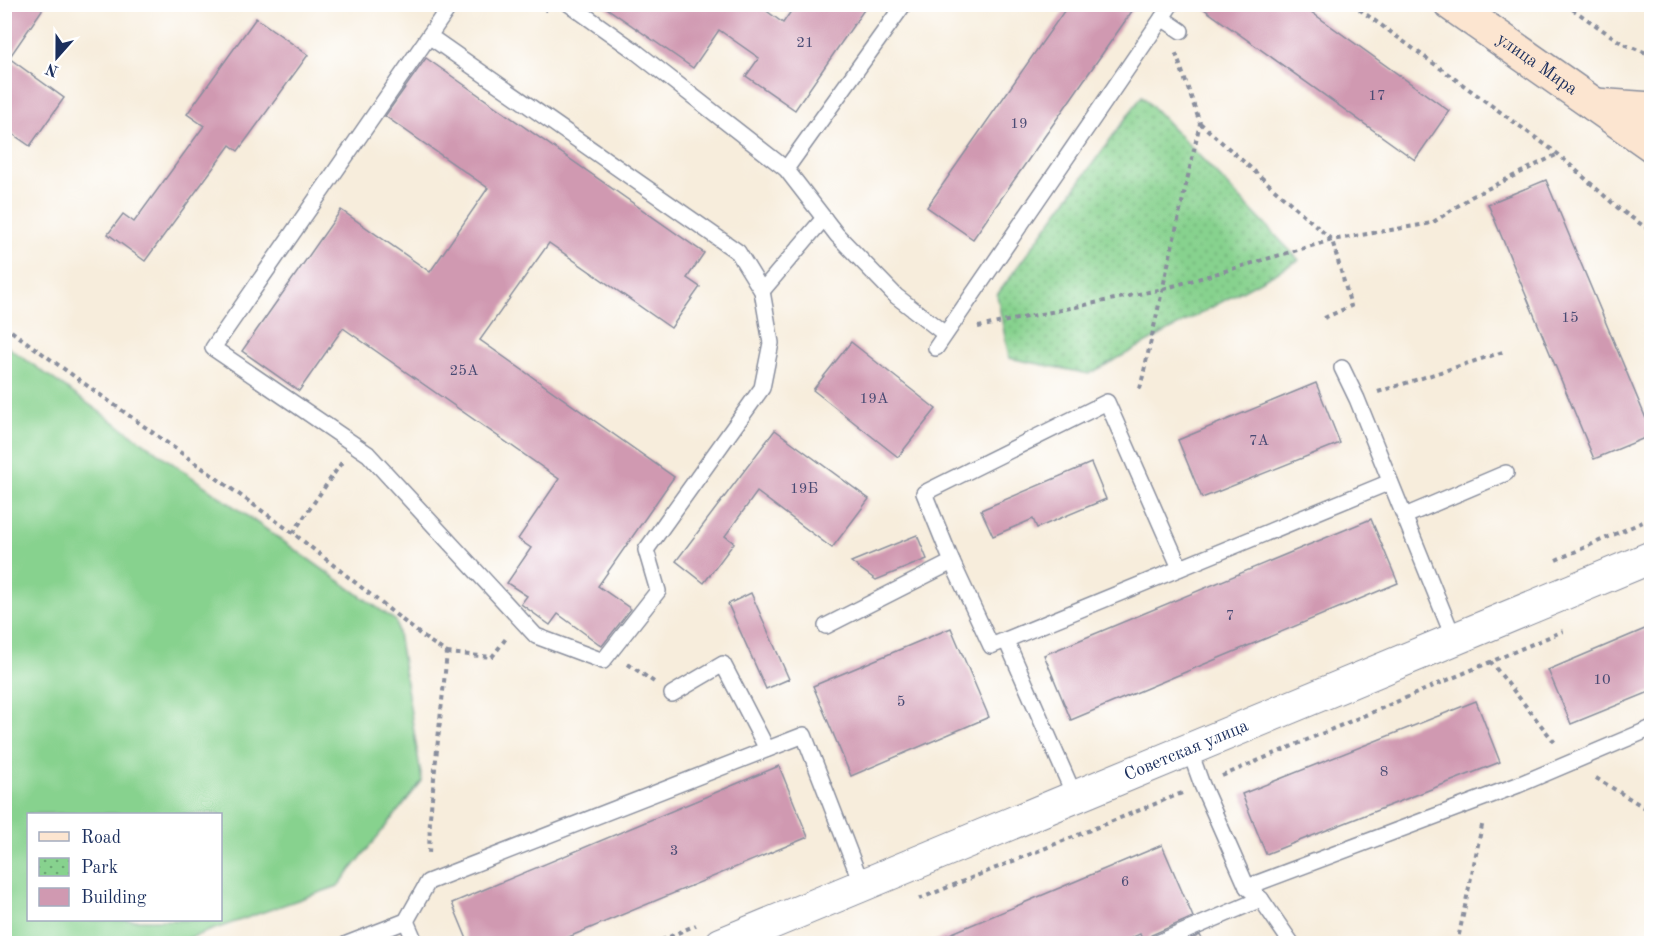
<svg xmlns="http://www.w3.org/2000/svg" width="1656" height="948" font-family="'Old Standard TT',serif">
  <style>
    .park { fill: url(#park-dots); stroke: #518076; stroke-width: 1.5 }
    .pitch { fill: #87d28e; stroke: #518076; stroke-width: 1.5; fill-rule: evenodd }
    .building { fill: #d099b1 }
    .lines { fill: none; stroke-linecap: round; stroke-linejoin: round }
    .lane-casing { stroke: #898e9d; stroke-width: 18 }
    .street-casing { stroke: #898e9d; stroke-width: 34 }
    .secondary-casing { stroke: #898e9d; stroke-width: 36 }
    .path { stroke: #898e9d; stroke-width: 4; stroke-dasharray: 4.5 4.5; stroke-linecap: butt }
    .lane { stroke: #fff; stroke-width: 15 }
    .street { stroke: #fff; stroke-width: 32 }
    .secondary { stroke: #fce5d0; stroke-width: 33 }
    .labels { text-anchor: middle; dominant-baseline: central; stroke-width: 4.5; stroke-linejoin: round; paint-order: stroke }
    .number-label { font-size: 15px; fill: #484a73 }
    .street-label { font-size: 18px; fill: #1b2f5e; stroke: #fff }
  </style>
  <defs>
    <pattern id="park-dots" width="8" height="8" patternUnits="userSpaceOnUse" patternTransform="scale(1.5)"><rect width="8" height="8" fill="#87d28e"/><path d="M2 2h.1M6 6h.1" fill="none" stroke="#6eab77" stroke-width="1.8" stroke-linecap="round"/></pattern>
  </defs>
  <rect width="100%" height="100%" fill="#fff"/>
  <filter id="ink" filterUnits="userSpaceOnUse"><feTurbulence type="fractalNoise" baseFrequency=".0167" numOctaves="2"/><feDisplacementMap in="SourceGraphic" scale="12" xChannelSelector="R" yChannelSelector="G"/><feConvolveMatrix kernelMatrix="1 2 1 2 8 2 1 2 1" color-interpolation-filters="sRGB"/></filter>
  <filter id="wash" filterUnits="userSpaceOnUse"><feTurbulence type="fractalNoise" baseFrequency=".008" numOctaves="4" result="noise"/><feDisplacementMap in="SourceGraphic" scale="24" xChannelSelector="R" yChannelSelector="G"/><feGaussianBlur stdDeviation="1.35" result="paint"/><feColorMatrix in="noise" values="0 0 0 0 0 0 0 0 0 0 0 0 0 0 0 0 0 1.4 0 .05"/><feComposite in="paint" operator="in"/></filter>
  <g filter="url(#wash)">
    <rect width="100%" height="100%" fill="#f7eddc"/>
    <path class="park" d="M1142,96L1299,260L1089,374L1009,358L997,295Z"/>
    <path class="pitch" d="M5,345L396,621L422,781L338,886L175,943L15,944L5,936ZM28,814H220V920H28Z"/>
    <g id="blocks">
      <g class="building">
        <path d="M4,4H46L9,58L64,98L30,146L4,128Z"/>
        <path d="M601,4H757L783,23L796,4H868L795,110L746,76L759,58L719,30L693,68Z"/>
        <path d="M1069,4H1137L973,239L927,207Z"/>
        <path d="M1197,4H1300L1449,111L1415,160Z"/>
        <path d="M256,18L308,55L238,151L230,145L145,261L108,234L123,214L134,222L204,126L187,114Z"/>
        <path d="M426,58L704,253L687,278L700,287L671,328L549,243L480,340L674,477L598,586L631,609L602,646L558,614L550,625L521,604L527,596L507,583L531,548L518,539L559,479L343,328L299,391L242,351L341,210L430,272L488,188L385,116Z"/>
        <path d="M1546,180L1652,433V435L1594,459L1488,204Z"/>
        <path d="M851,342L936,409L898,457L813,390Z"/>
        <path d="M1316,383L1340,443L1202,498L1178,440Z"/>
        <path d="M775,430L869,499L832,548L757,492L725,536L734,543L704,583L676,561Z"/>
        <path d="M1091,463L1106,499L1037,528L1033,519L993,536L981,510Z"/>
        <path d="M1371,519L1398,583L1071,720L1044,655Z"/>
        <path d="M917,535L927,559L876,580L851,562Z"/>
        <path d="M751,593L789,679L766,689L728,604Z"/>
        <path d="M1652,626V691L1571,724L1548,670Z"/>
        <path d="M951,628L989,717L851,776L813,686Z"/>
        <path d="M1476,701L1500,762L1266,854L1242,794Z"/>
        <path d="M779,766L808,837L552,944H469L452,903Z"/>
        <path d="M1162,845L1193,917L1151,935L1145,944H1144L1140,934L1117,944H926Z"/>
        <path d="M1200,935L1204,944H1181Z"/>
      </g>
    </g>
  </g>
  <g filter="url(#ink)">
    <use href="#blocks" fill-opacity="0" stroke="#898e9d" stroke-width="1.5"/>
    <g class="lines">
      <g class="lane-casing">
        <g id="lane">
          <path d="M569,4L635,51L786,169L837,235L896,296L945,334"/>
          <path d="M1171,4L1162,18L1181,31"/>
          <path d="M429,36L738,252L762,291L771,343L762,388L646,550L658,591L603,661L536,636L368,454L213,348L429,36L451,4"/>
          <path d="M786,169L904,4"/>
          <path d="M762,291L824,218"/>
          <path d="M936,348L1162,18"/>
          <path d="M1342,368L1357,399L1454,639"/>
          <path d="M1405,516L1506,473"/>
          <path d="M952,562L991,646L1390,482"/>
          <path d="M826,626L952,562L924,493L1107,402L1180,568"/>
          <path d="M1006,640L1075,797"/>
          <path d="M672,694L723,664L767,749"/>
          <path d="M1189,749L1202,785L1247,887"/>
          <path d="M406,921L416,944"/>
          <path d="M347,944L406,921L428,882L804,735L862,885"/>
          <path d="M1155,944L1261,899"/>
          <path d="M1292,944L1261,899L1247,887L1518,785L1652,728"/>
        </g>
      </g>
      <g class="street-casing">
        <g id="street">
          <path id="s1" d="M721,944L1652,557"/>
        </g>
      </g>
      <g class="secondary-casing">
        <g id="secondary">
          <path id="s2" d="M1451,4L1652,145"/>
          <path d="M1595,105L1652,109"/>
        </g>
      </g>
      <g class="path">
        <path d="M538,4L547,11"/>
        <path d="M1352,4L1558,154L1618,208L1652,232"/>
        <path d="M1565,4L1623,44L1652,55"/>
        <path d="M1200,123L1332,240L1351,306L1322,319"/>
        <path d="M4,326L293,533L425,638L447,653L430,817L429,857"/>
        <path d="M978,327L1163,289L1332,240L1432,223L1471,197L1558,154"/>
        <path d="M1140,389L1200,123L1175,51"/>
        <path d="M1378,392L1503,352"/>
        <path d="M293,533L342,462"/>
        <path d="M1556,560L1652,518"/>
        <path d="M447,653L492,657L507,637"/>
        <path d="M1490,661L1556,744"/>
        <path d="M628,664L654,682"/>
        <path d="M1222,776L1563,631"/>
        <path d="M1596,778L1652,812"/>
        <path d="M919,899L1182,793"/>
        <path d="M653,944L696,925"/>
        <path d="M1457,944L1483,821"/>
      </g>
      <use href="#lane" class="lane"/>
      <use href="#street" class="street"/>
      <use href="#secondary" class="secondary"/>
    </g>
  </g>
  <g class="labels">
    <g class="number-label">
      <text x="805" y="43">21</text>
      <text x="1377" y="96">17</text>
      <text x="1019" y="124">19</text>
      <text x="1570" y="318">15</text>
      <text x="464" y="371">25А</text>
      <text x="874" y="399">19А</text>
      <text x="1259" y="441">7А</text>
      <text x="804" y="489">19Б</text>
      <text x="1230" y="616">7</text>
      <text x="1602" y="680">10</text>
      <text x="901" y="702">5</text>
      <text x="1384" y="772">8</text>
      <text x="674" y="851">3</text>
      <text x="1125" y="882">6</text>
    </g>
    <g class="street-label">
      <text stroke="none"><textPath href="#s2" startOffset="105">улица Мира</textPath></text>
      <text stroke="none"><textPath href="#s1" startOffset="504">Советская улица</textPath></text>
    </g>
  </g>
  <rect width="1656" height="948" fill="none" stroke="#fff" stroke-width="24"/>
  <rect x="27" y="813" width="195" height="108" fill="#ffffff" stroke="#a4acbf" stroke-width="1.5"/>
  <rect x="39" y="832" width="30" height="9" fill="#fce5d0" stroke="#a4acbf" stroke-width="1.5"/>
  <text x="81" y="843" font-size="18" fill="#1b2f5e">Road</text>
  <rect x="39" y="858" width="30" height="18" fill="url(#park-dots)" stroke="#a4acbf" stroke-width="1.5"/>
  <text x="81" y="873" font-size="18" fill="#1b2f5e">Park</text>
  <rect x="39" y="888" width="30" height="18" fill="#d099b1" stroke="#a4acbf" stroke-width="1.5"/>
  <text x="81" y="903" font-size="18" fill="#1b2f5e">Building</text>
  <g transform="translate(57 57) rotate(201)" stroke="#ffffff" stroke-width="4.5" paint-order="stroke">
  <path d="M0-4.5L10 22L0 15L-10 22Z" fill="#1b2f5e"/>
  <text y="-9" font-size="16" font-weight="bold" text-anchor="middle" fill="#1b2f5e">N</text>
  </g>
</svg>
